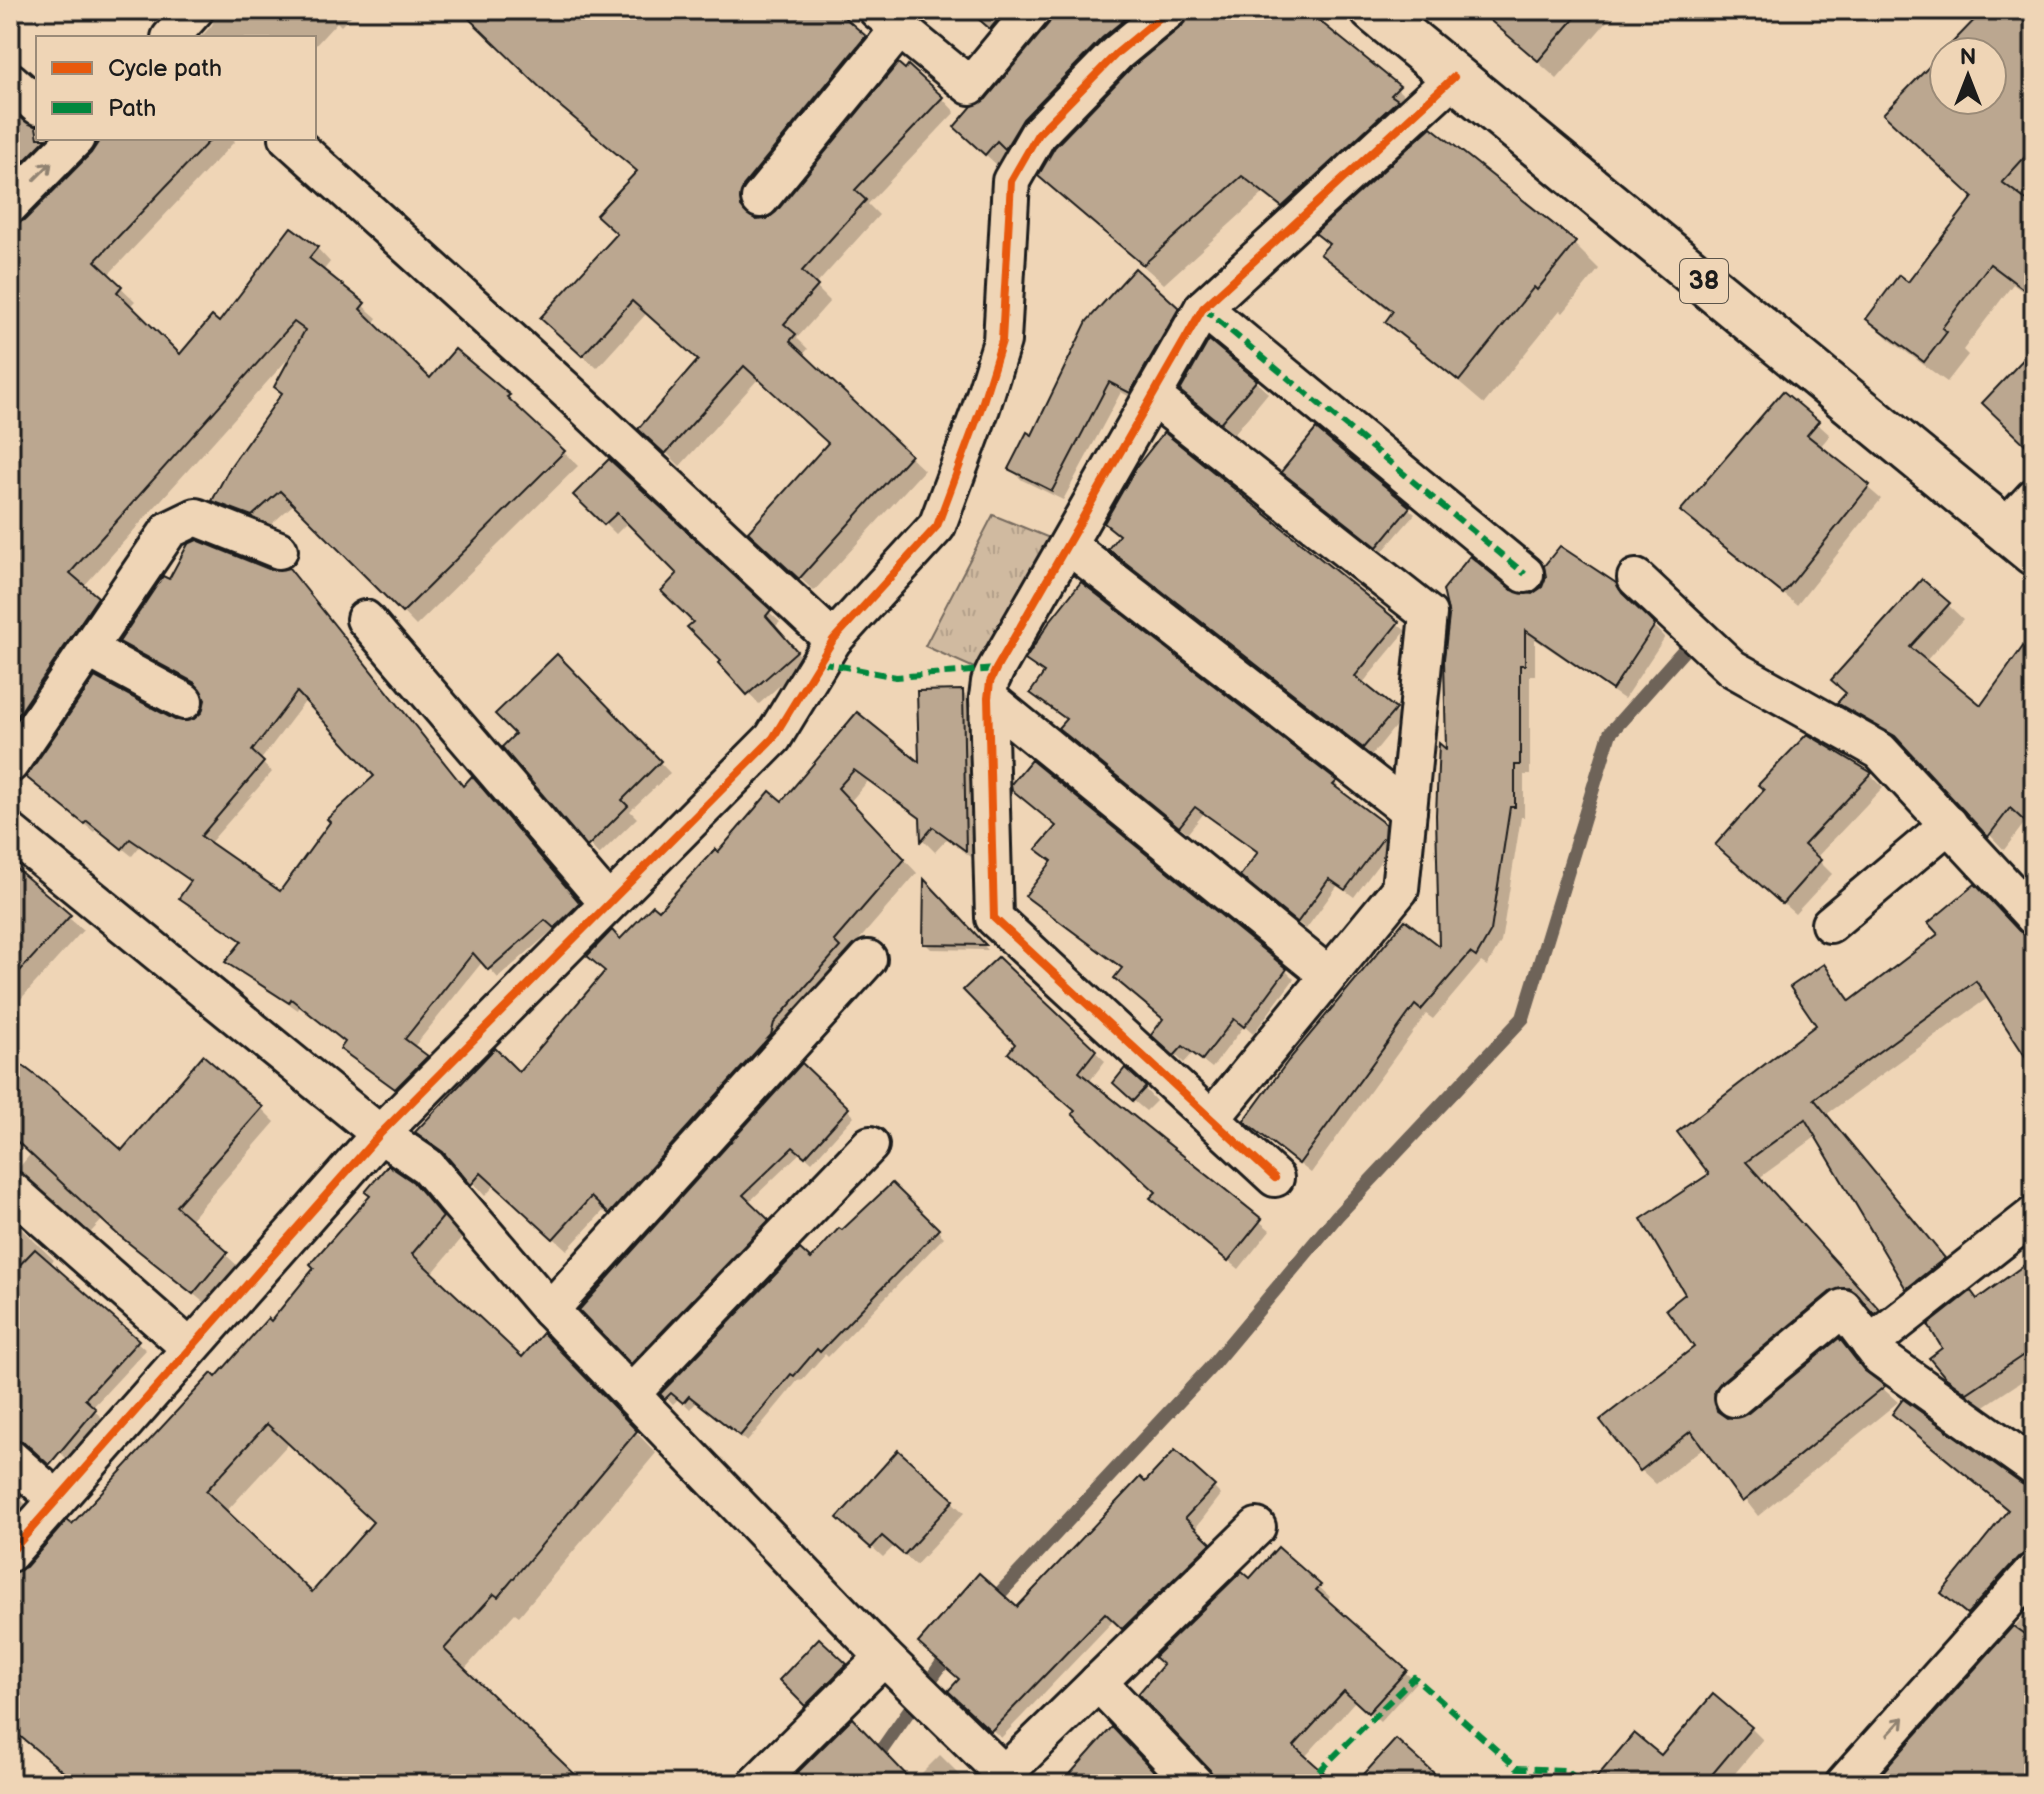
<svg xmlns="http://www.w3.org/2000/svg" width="2044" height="1794" font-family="'Balsamiq Sans',sans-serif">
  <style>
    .park { fill: url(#park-tufts); stroke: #766b5e; stroke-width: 2 }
    .shadow { fill: #0003; fill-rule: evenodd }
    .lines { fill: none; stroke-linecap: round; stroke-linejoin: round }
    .stream { stroke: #6e6358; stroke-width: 14 }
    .building { fill: #bba790; stroke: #1c1c1c; stroke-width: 2; fill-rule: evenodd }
    .street-casing { stroke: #1c1c1c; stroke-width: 42 }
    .primary-casing { stroke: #1c1c1c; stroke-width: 50 }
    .street { stroke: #efd5b6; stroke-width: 36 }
    .primary { stroke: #efd5b6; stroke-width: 44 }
    .quiet { stroke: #00873e; stroke-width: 6; stroke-dasharray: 12 6; stroke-linecap: butt }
    .cycleway-casing { stroke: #efd5b6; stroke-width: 13 }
    .cycleway { stroke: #e8590c; stroke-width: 8 }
    .oneway { stroke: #908271 }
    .labels { text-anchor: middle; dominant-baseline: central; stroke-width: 6; stroke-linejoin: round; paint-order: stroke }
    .shield { fill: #efd5b6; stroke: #5b544a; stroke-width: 2 }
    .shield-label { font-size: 26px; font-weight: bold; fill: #1c1c1c }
  </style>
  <defs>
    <pattern id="park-tufts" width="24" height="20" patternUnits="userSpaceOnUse" patternTransform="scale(2)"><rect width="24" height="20" fill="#d0baa0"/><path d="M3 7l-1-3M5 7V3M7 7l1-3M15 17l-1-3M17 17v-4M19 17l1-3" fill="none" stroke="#b29f89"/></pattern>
  </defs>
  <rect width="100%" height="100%" fill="#efd5b6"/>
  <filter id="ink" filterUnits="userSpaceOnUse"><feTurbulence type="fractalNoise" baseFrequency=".0125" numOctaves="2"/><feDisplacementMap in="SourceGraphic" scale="16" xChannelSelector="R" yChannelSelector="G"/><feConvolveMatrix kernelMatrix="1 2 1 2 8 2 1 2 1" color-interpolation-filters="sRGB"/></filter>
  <g filter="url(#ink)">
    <path class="park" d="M993,515L1052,539L974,668L925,646Z"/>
    <g class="shadow">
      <path d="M217,10H357L341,26L337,22L314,47V38H200L212,25Z"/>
      <path d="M462,10H833L879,51L752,211L755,222L777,215L942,98L955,112L868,204L879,215L815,286L830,301L797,338L808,349L802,356L924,470L814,591L764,545L831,444L759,378L680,466L655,442L700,361L647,313L597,368L556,331L619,235L638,172Z"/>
      <path d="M969,10H1045L1010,48Z"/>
      <path d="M1055,10H1183L1006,173L976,146L1051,24Z"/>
      <path d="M1191,10H1303L1418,107L1302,225L1263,194L1164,284L1040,176L1185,27Z"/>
      <path d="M1479,10H1617L1557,79Z"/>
      <path d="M1895,10H1909L1903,17Z"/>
      <path d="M1987,10H2034V192L2025,202L2034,209V300L2013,284L1963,350L1968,355L1947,382L1890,340L1868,319L1909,285L1975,197L1908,135L1944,54V100H1992V52H1946Z"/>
      <path d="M10,112L35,128L38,138H45L51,145L28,167L10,148Z"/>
      <path d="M1431,130L1574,244L1599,269L1563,313L1560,310L1484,404L1387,321L1393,314L1323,254L1330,245L1318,233Z"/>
      <path d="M104,138H232L235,141L108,275L135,301L129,307L180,357L317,248L330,262L323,271L377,318L373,324L431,381L455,352L508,397L578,466L416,626L295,503L266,529L228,514L214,500L284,394L294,352L83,587L110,612L10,746V227L26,222L93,154Z"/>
      <path d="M1178,309L1189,320L1141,403L1121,392L1063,500L1022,480L1011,469Z"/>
      <path d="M1255,381L1268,393L1234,434L1182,391Z"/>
      <path d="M1783,393L1830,435L1820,447L1881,499L1797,605L1683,511Z"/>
      <path d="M1316,432L1415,514L1383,551L1290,477Z"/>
      <path d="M1164,435L1406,631L1362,684L1402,718L1372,755L1110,549L1121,536Z"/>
      <path d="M609,462L780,622L775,627L806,662L759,704L721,663L724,661L695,622L680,574L628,522L616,534L576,495Z"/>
      <path d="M164,578L464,787L481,788L587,912L564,936L555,928L498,978L483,961L413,1048L435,1066L405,1096L351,1058L343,1049L347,1043L300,1006L298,1010L227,962L243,943L182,898L192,882L140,846L132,856L97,828L94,832L37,786L174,722L195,721L205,711L204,690L130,650L121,641ZM307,699L377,776L280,893L209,844L272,772L260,761Z"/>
      <path d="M1614,584L1665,637L1624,699L1535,639V675H1530V775H1524V817H1521L1501,942L1487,966L1481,962L1433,1019L1426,1014L1311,1173L1257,1131L1441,950L1448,753L1511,592L1532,596Z"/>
      <path d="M1948,605L1963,619L1925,662L1981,708L2034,651V828L2026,821L2004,850L1910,749L1854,717L1840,703Z"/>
      <path d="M557,656L670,773L630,811L637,818L599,855L505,747L518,734Z"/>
      <path d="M1028,660L1335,783L1343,791L1341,794L1393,834L1392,846L1354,897L1338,885L1306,929L1251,884L1260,853L1204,813L1188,833L1069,736L1068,720L1046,675Z"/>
      <path d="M962,692L975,705L978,862L947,839L935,852L923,840L922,821L868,781L850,802L917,873L846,955L852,961L623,1225L605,1209L567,1250L495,1185L485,1196L453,1161L418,1132L519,1075L607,972L621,942L659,913L719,855L782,804L858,714L921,767Z"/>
      <path d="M1807,737L1871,775L1883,787L1816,858L1832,874L1795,914L1730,857L1767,790Z"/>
      <path d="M10,868L83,930L10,1011Z"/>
      <path d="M929,887L988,950L931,949L925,943Z"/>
      <path d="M1037,904L1285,970L1294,979L1253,1034L1244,1026L1212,1068L1193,1053L1184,1063L1154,1034L1165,1019L1124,970Z"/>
      <path d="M2019,934L2034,942V1067L1989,997L1827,1114L1958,1274L1922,1302L1908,1288L1817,1136L1759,1178L1893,1326L1890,1328L1866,1302L1845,1306L1728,1407L1730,1419L1748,1416L1839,1341L1871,1378L1898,1402L1758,1516L1704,1447L1656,1484L1641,1470L1696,1348L1688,1295L1712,1174L1819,1025L1824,966L1852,1001Z"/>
      <path d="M998,960L1105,1061L1089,1082L1270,1230L1239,1269L1163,1207L1158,1192L1077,1111L1018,1044Z"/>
      <path d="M10,1059L122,1153L261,1108L275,1122L189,1221L240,1268L208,1306L103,1219L91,1232L18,1169L43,1139L10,1114Z"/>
      <path d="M802,1066L854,1116L812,1162L801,1152L748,1203L774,1228L639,1369L582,1310Z"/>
      <path d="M1144,1088L1156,1101L1146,1111L1128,1096Z"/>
      <path d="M412,1183L462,1238L431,1275L522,1360L563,1356L656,1453L519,1616L515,1613L463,1671L583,1784H78L10,1729V1574L17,1575L67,1523L72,1527ZM289,1443L375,1522L312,1595L225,1513Z"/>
      <path d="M892,1186L944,1237L828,1357L825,1354L801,1381L799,1379L747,1442L697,1402L690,1409L679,1398L673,1404L663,1394Z"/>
      <path d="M10,1218L54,1260L49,1264L146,1350L92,1408L103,1419L68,1460L10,1402Z"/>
      <path d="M2034,1260V1373L1983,1407L1946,1376L1944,1349L1978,1301Z"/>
      <path d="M1894,1414L2021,1486L2034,1490V1581L1987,1631L1944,1592L2009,1512Z"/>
      <path d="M898,1452L964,1513L916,1565L894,1546L883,1557L851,1528Z"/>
      <path d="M1145,1485L1213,1487L1221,1495L1194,1530L1217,1552L1132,1636L1114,1620L1001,1738L951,1691L1017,1610Z"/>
      <path d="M10,1489L46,1524L10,1570Z"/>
      <path d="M1279,1550L1330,1597L1326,1602L1416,1682L1380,1722L1356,1700L1304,1758L1292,1784H1216L1250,1581Z"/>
      <path d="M2034,1605V1784H1873Z"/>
      <path d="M846,1665L858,1677L819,1716L782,1680Z"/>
      <path d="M1751,1728L1763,1740L1726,1784H1593Z"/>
      <path d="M940,1755L969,1784H791L912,1783Z"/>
    </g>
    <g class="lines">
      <g class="stream">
        <path d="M989,1605L1209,1369L1337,1216L1523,1018L1610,733L1684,650"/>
        <path d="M848,1784L878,1755L952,1649"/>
      </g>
    </g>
    <g class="building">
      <path d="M460,10H836L866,36L743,186L741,207L756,220L767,219L776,212L898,63L905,69L908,65L943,97L855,190L866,200L802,271L818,286L784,324L796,334L790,341L911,455L799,579L748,532L828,443L744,366L665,454L638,429L698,360L632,301L582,356L540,318L617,234L596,215L637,171L555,102Z"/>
      <path d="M968,10H1006L990,29Z"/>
      <path d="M1053,10H1136L1102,38L1023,119L1005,149L997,141L985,155L954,127L972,106L986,99L1049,23Z"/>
      <path d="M1189,10H1306L1400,86L1391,95L1398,100L1282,207L1242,176L1143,265L1038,176L1055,147L1131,68L1182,26Z"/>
      <path d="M1478,10H1582L1538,61Z"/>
      <path d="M1984,10H2034V147L2002,182L2034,206V297L1990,264L1942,328L1947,332L1924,362L1866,319L1899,275L1908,282L1973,197L1883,114ZM1944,52H1992V100H1944Z"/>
      <path d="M10,109L36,127L38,138H47L22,163L10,151Z"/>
      <path d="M1431,127L1576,242L1537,290L1534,287L1459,381L1385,322L1393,311L1320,254L1329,244L1315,233Z"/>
      <path d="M101,138H212L95,261L122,286L117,292L180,354L212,316L219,322L291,227L318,247L309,258L365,303L360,309L430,378L455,349L510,395L507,397L565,451L402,613L280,491L252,516L212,501L230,467L282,393L274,387L305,330L294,322L70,573L98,597L10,727V225L25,220L91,153Z"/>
      <path d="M1135,268L1179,308L1130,393L1109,382L1052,491L1008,469L1027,432L1032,435L1087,321Z"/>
      <path d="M1209,340L1257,380L1220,423L1180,391Z"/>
      <path d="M2034,348V453L1982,403Z"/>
      <path d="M1783,391L1819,421L1807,435L1870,485L1783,594L1680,511Z"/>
      <path d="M1316,429L1410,507L1377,547L1281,472Z"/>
      <path d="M1164,432L1399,622L1355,676L1396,709L1363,748L1108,549L1119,535L1104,523L1135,469Z"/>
      <path d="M609,459L771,610L766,616L797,651L747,695L718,663L721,661L687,627L693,622L661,591L677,574L617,513L604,525L573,495Z"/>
      <path d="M197,540L271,570L289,568L463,786L472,776L580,903L554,928L545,920L488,970L473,953L405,1039L428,1056L395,1089L340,1049L345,1042L291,999L289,1003L225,962L242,941L179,898L191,881L130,839L122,849L87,821L84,824L26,777L95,677L175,720L194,719L202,712L205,700L195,683L119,642L163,576L169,579L188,544ZM297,692L374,776L327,819L330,822L280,891L201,836L264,762L252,751Z"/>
      <path d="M1560,546L1616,583L1622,593L1655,625L1612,690L1525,630V665H1520V765H1515V807H1510L1491,931L1476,957L1470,953L1421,1010L1415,1005L1299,1164L1244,1121L1288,1061L1405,920L1439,946L1436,815L1439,743L1446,749L1444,659L1449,616L1443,590L1470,556L1512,590L1532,594L1542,587L1546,577L1544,566Z"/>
      <path d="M1922,579L1950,603L1910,647L1981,705L2034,631V830L2010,808L1988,837L1895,736L1837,703L1846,693L1831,680Z"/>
      <path d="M1081,582L1337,781L1333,785L1385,824L1384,837L1345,890L1329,879L1297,923L1240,876L1258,852L1195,807L1179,827L1058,728L1066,719L1030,693L1044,673L1025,660L1050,621Z"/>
      <path d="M557,654L661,761L622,800L628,806L587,847L502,747L515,734L495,714Z"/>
      <path d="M963,690L966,851L933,827L921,841L920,818L854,770L838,788L905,859L834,941L840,947L774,1023L771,1035L609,1214L591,1197L553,1239L481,1173L471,1185L443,1152L415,1132L495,1048L519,1072L605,971L587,956L612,930L620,939L653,905L659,910L715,849L718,852L770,791L782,801L857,712L919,762L917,691Z"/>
      <path d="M1807,734L1872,773L1804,845L1821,860L1782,904L1715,845L1764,790L1758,785Z"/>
      <path d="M1031,760L1287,969L1244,1027L1234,1019L1202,1060L1183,1046L1174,1056L1151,1035L1163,1019L1114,978L1122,968L1025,896L1052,861L1036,849L1056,826L1012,790L1011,784Z"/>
      <path d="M10,863L71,915L10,982Z"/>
      <path d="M924,879L986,945L923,944Z"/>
      <path d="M1975,884L2019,931L2034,940V1070L1976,981L1814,1099L1945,1258L1906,1289L1805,1119L1746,1162L1880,1310L1874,1314L1850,1288L1830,1292L1721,1382L1714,1391L1717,1411L1727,1418L1747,1414L1839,1338L1864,1370L1885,1386L1742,1502L1691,1431L1640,1471L1600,1420L1694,1347L1666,1309L1685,1294L1641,1219L1709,1174L1677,1132L1816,1025L1790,987L1824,964L1850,1001L1938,934L1928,923Z"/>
      <path d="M998,957L1096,1050L1079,1072L1262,1219L1228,1261L1150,1198L1156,1192L1072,1114L1075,1111L1008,1053L1015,1044L963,990Z"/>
      <path d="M203,1055L263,1107L176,1206L228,1252L193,1294L116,1233L10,1135V1056L52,1088L122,1150Z"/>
      <path d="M802,1063L849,1108L805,1157L793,1147L743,1195L769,1220L631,1364L579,1310Z"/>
      <path d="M1125,1068L1146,1087L1133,1101L1113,1083Z"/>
      <path d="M388,1165L413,1182L443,1217L412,1254L522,1357L543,1333L637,1431L498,1597L494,1594L444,1649L585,1784H78L10,1728V1573L26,1567L67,1520L72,1524L212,1373L216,1377L268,1318L271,1321L314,1268L310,1264L370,1196L365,1192ZM267,1424L373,1522L312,1592L206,1491Z"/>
      <path d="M892,1183L939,1229L820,1352L817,1349L794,1376L791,1374L740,1436L689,1396L683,1403L671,1393L665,1399L660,1394L800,1249L811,1259L839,1228L842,1230Z"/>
      <path d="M35,1249L139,1340L85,1399L96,1409L49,1465L24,1442L10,1438V1275Z"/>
      <path d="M2034,1258V1348L1967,1393L1945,1377L1929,1358L1942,1348L1928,1325L1971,1291L1977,1299Z"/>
      <path d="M1903,1399L2022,1484L2034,1488V1551L2018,1557L1967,1614L1941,1593L2008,1510L1892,1414Z"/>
      <path d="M898,1450L954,1500L904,1555L882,1536L871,1548L837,1518Z"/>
      <path d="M1175,1450L1215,1486L1185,1518L1211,1543L1122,1629L1105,1613L991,1731L948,1691L959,1679L918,1643L979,1573L1017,1607L1140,1477L1145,1482Z"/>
      <path d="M1278,1547L1321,1585L1316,1590L1407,1670L1368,1713L1344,1691L1294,1746L1337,1784H1215L1210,1770L1138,1694L1163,1665L1154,1657L1242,1571L1250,1578Z"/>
      <path d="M2013,1626L2034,1641V1784H1872Z"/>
      <path d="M819,1638L847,1664L805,1706L779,1680Z"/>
      <path d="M1713,1694L1752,1727L1704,1784H1591L1634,1733L1661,1755Z"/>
      <path d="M852,1718L915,1784H786Z"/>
      <path d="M1112,1727L1166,1784H1061Z"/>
      <path d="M1396,1739L1446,1784H1355Z"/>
    </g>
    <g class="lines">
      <g class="street-casing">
        <g id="street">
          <path d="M877,10L970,86L1033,10"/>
          <path d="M170,38L195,10"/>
          <path d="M10,81L38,106"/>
          <path d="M288,138L565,389L833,640"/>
          <path d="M760,199L900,28"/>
          <path d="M10,205L76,138"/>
          <path d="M1203,308L1525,574"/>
          <path d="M1153,397L1428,614L1400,889L1212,1118"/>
          <path d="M2005,528L2034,497"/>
          <path d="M1068,545L1408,810"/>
          <path d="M1636,578L1732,668L1880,751L2034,917"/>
          <path d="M365,619L608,903"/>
          <path d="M88,649L184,701"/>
          <path d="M988,698L1328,975"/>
          <path d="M10,764L169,530L196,517L279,550"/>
          <path d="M10,832L380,1134L427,1166L550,1310L884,1657L1014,1784"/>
          <path d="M1830,924L1949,824"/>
          <path d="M1275,1178L994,918L988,698L990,682L996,669L1203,308L1454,77"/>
          <path d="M10,1189L190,1348"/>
          <path d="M550,1310L868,959"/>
          <path d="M1870,1344L2034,1215"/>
          <path d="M633,1392L870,1145"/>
          <path d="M1734,1398L1843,1308L1880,1357L2034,1467"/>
          <path d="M10,1458L56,1499"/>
          <path d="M10,1553L380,1134L773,738L833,640L937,526L981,408L1002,341L1011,181L1038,134L1117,53L1169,10"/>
          <path d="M1098,1682L1195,1784"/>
          <path d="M1004,1774L1257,1527"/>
          <path d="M756,1784L884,1657"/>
          <path d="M1844,1784L2034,1571"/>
        </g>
      </g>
      <g class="primary-casing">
        <path id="primary" d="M1373,10L2034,553"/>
      </g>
      <use href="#street" class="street"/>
      <use href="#primary" class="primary"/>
      <g class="quiet">
        <path d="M1203,308L1525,574"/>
        <path d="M820,662L896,677L996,669"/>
        <path d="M1306,1784L1414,1677L1517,1768L1565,1770L1584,1784"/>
      </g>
      <g class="cycleway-casing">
        <g id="cycleway">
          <path d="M1275,1178L994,918L988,698L990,682L996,669L1203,308L1454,77"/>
          <path d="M10,1553L380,1134L773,738L833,640L937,526L981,408L1002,341L1011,181L1038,134L1117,53L1169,10"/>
        </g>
      </g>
      <use href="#cycleway" class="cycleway"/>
    </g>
    <defs><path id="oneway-shaft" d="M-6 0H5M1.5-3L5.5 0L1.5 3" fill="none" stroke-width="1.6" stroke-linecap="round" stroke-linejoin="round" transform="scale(2)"/></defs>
    <g class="oneway">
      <use href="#oneway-shaft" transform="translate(43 171) rotate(-45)"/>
      <use href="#oneway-shaft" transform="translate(1896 1726) rotate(-47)"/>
    </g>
  </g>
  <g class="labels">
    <rect class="shield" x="1680" y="259" width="48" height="44" rx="6"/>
    <g class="shield-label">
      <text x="1704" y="281">38</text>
    </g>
  </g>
  <rect width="2044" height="1794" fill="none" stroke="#efd5b6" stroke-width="40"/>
  <rect x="20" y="20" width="2004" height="1754" fill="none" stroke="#1c1c1c" stroke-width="3" filter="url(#ink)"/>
  <rect x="36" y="36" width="280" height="104" fill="#efd5b6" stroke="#9b8b78" stroke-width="2"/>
  <rect x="52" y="62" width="40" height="12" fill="#e8590c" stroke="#9b8b78" stroke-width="2"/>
  <text x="108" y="76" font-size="24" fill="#1c1c1c">Cycle path</text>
  <rect x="52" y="102" width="40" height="12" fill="#00873e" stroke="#9b8b78" stroke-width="2"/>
  <text x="108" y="116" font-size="24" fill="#1c1c1c">Path</text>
  <g transform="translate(1968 76)"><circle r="38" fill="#efd5b6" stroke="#9b8b78" stroke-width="2"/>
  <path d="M0-6L14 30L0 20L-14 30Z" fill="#1c1c1c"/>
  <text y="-12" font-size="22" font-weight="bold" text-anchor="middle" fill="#1c1c1c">N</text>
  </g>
</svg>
